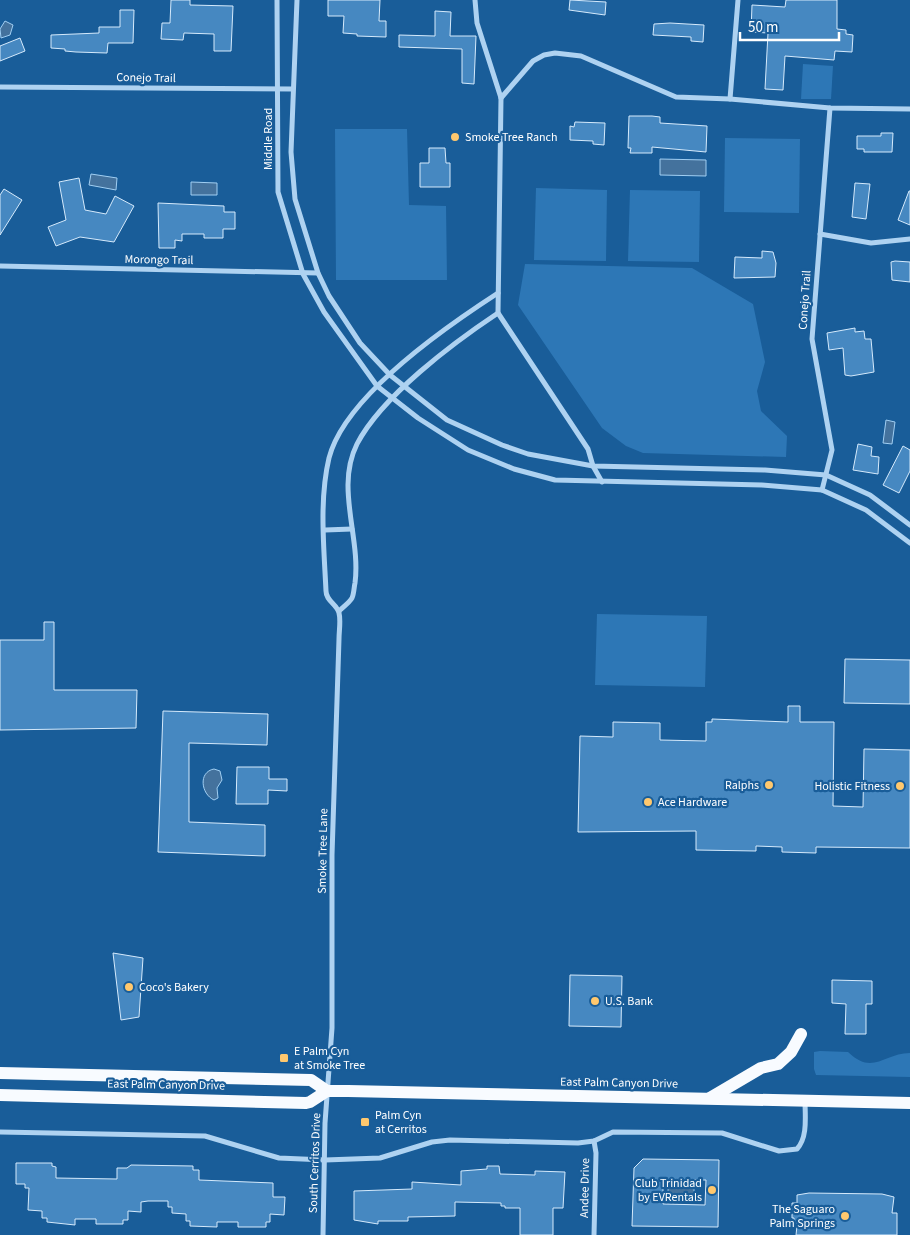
<svg xmlns="http://www.w3.org/2000/svg" width="910" height="1235" font-family="'Source Sans 3',sans-serif">
  <style>
    .green { fill: #2d77b6 }
    .water { fill: #44729d; stroke: #a1cff3 }
    .building { fill: #4688c1; stroke: #d5eafc; fill-rule: evenodd }
    .lines { fill: none; stroke-linecap: round; stroke-linejoin: round }
    .street { stroke: #aed2f1; stroke-width: 5 }
    .primary { stroke: #f8fbff; stroke-width: 12 }
    .poi-dot { fill: #ffc86e; stroke: #195d99; stroke-width: 2 }
    .labels { text-anchor: middle; dominant-baseline: central; stroke-width: 4.5; stroke-linejoin: round; paint-order: stroke }
    .street-label { font-size: 12px; fill: #fff; stroke: #195d99 }
    .poi-label { font-size: 12px; fill: #fff; stroke: #195d99; text-anchor: start }
  </style>
  <rect width="100%" height="100%" fill="#195d99"/>
  <g class="green">
    <path d="M803,64L833,66L831,99H801Z"/>
    <path d="M335,129H407L409,205L446,206L447,280H336Z"/>
    <path d="M725,138L800,139L799,213L724,212Z"/>
    <path d="M536,188L607,190L606,261L534,260Z"/>
    <path d="M630,190L700,191L699,262L628,261Z"/>
    <path d="M525,264L692,268L753,304L765,362L757,391L761,411L787,436L786,457L643,453L626,446L602,428L518,305Z"/>
    <path d="M597,614L707,616L705,687L595,685Z"/>
    <path d="M820,1051L848,1052C873,1076 884,1053 910,1053V1077L816,1075L814,1069V1052Z"/>
  </g>
  <g class="water">
    <path d="M5,21L13,25L10,35L1,38L0,29Z"/>
    <path d="M660,159L706,160V176L660,175Z"/>
    <path d="M91,174L117,178L116,190L89,185Z"/>
    <path d="M191,182L217,183V195H191Z"/>
    <path d="M886,420L895,422L892,444L883,443Z"/>
    <path d="M214,769L220,771L222,780L217,788L218,798L214,800C201,794 198,772 214,769Z"/>
    <path d="M668,1187L694,1188V1199L668,1198Z"/>
  </g>
  <g class="building">
    <path d="M171,0H190V5L233,6L231,51H214V34L184,33L183,40L161,39L162,23H170Z"/>
    <path d="M328,0H380L379,21H386V37L357,36V34L343,33L344,16H328Z"/>
    <path d="M570,0L606,2L605,15L569,10Z"/>
    <path d="M786,0H837V29L846,30V34L853,35L852,52L835,51L834,60L785,56L783,90L765,89L768,33L751,32L752,5L785,7Z"/>
    <path d="M120,10H134L133,43H108L107,53L76,52L65,51V49L51,48V35L99,33V27H120Z"/>
    <path d="M435,11L451,12L450,36H476L474,84L462,83V49L399,47V35L435,36Z"/>
    <path d="M670,23L704,25L703,42L691,41V37L653,35L654,24Z"/>
    <path d="M20,38L25,51L0,61V46Z"/>
    <path d="M629,116H652L660,117V123L707,126L706,152L652,147V153H630L631,148H628Z"/>
    <path d="M575,122L605,123L604,145L593,144V141L570,140V126L574,127Z"/>
    <path d="M881,133H893L892,152H864V149H857V136H881Z"/>
    <path d="M429,148H445L446,163H450V187H420V163H429Z"/>
    <path d="M79,178L85,210L106,214L115,196L134,206L114,242L80,237L56,246L48,227L66,220L59,182Z"/>
    <path d="M855,183L870,184L866,219L852,217Z"/>
    <path d="M4,189L22,200L0,235V195Z"/>
    <path d="M909,191H910V225L898,220Z"/>
    <path d="M158,203L224,206V212H235V229H223V238H204V234H182V241L175,240V248H159Z"/>
    <path d="M762,251L773,252L776,263L775,277L734,278L735,257L762,258Z"/>
    <path d="M895,261L910,262V282L892,280L891,262Z"/>
    <path d="M855,328V332L864,331L865,339H871L874,372L851,376L845,375L843,348L829,350L827,333Z"/>
    <path d="M858,444L872,447L871,456L879,457L878,474L853,470Z"/>
    <path d="M903,446L910,450V471L899,493L883,485Z"/>
    <path d="M44,622H54V690H137L136,728L0,730V640H44Z"/>
    <path d="M845,659L910,660V704L844,703Z"/>
    <path d="M788,706H800V722H834L833,806L863,807L864,749L910,750V848L816,847V853L782,852V847L756,846V851L696,850V831L578,832L580,736L613,737V722L660,723V740L706,741V722H712V719L788,722Z"/>
    <path d="M163,711L268,714L267,745L189,743V822L265,825V856L158,852Z"/>
    <path d="M237,767H269V779H287V791L268,790V804H236Z"/>
    <path d="M113,953L143,958L139,1017L121,1020Z"/>
    <path d="M570,975L622,976L621,1027L569,1026Z"/>
    <path d="M832,980L872,981V1004H866V1034H845L846,1004L832,1003Z"/>
    <path d="M643,1159L719,1160L718,1227L632,1226L634,1168ZM663,1180H706L705,1205L663,1204Z"/>
    <path d="M16,1163H52V1166L56,1167V1178L117,1179V1168H127L131,1165L193,1166V1170H199V1180L273,1183V1197H285L284,1215L270,1214V1222H266V1227H238V1222H217V1227L190,1226V1221H186V1214L172,1213V1207H168V1201H148L141,1202V1212L128,1211V1220H123V1224H96V1219H75V1225L47,1222V1218H42V1211L28,1210L29,1188H25V1184H16Z"/>
    <path d="M487,1166H499L500,1174L535,1175V1171L565,1172L563,1208H553V1235H520V1208H505V1206H501V1203L455,1202V1216L408,1217V1221H378V1224L354,1220V1191L412,1189V1182L461,1185V1171L487,1169Z"/>
    <path d="M809,1193L882,1194L894,1197L892,1213H897V1235H796L797,1226H794V1218H792V1203H797V1195Z"/>
  </g>
  <g class="lines">
    <g class="street">
      <path d="M277,0L278,192L303,274L324,312L377,386L418,418L468,450L514,469L555,480L762,485L822,490L866,510L910,543"/>
      <path d="M297,0L291,152L295,199L318,273L329,296L360,343L390,375L447,420L502,445L528,454L593,466L765,470L826,475L870,495L910,525"/>
      <path d="M475,0L477,23L501,98L498,313L588,449L593,466L602,482"/>
      <path d="M0,87L292,89"/>
      <path d="M501,98L533,61L544,55L555,53L581,56L676,97L730,99L830,108L910,109"/>
      <path d="M730,99L738,0"/>
      <path d="M820,234L871,243L910,239"/>
      <path d="M0,266L318,273"/>
      <path d="M822,490L832,450L812,339L830,108"/>
      <path d="M325,530L352,529"/>
      <path d="M339,611C343,607 349,603 352,598C354,594 354,587 355,583C361,537 335,488 357,444C382,396 453,343 498,313"/>
      <path d="M0,1132L205,1136L279,1158L325,1160L380,1158L432,1142L450,1140L578,1143L594,1141L613,1132L722,1133L779,1151L797,1149C808,1137 805,1116 805,1101"/>
      <path d="M594,1141L596,1153L594,1235"/>
      <path d="M323,1235L325,1123L332,1028V855L339,639C339,631 341,620 339,613C337,604 326,601 326,591C324,548 319,500 329,458C345,396 447,326 498,293"/>
    </g>
    <g class="primary">
      <path d="M0,1073L311,1080L327,1091"/>
      <path d="M0,1095L306,1103L310,1102L327,1091H348L910,1103"/>
      <path d="M710,1098L761,1068L778,1064L791,1052L801,1034"/>
    </g>
  </g>
  <g class="poi-dot">
    <circle cx="455" cy="137" r="5"/>
    <circle cx="769" cy="785" r="5"/>
    <circle cx="900" cy="786" r="5"/>
    <circle cx="648" cy="802" r="5"/>
    <circle cx="129" cy="987" r="5"/>
    <circle cx="595" cy="1001" r="5"/>
    <rect x="279" y="1053" width="10" height="10" rx="2.5"/>
    <rect x="360" y="1117" width="10" height="10" rx="2.5"/>
    <circle cx="712" cy="1190" r="5"/>
    <circle cx="845" cy="1216" r="5"/>
  </g>
  <g class="labels">
    <g class="street-label">
      <text transform="translate(146 78) rotate(1)">Conejo Trail</text>
      <text transform="translate(268 139) rotate(-90)">Middle Road</text>
      <text transform="translate(159 260) rotate(1)">Morongo Trail</text>
      <text transform="translate(805 300) rotate(-86)">Conejo Trail</text>
      <text transform="translate(323 851) rotate(-89)">Smoke Tree Lane</text>
      <text transform="translate(619 1083) rotate(1)">East Palm Canyon Drive</text>
      <text transform="translate(166 1085) rotate(1)">East Palm Canyon Drive</text>
      <text transform="translate(315 1163) rotate(-88)">South Cerritos Drive</text>
      <text transform="translate(585 1188) rotate(-89)">Andee Drive</text>
    </g>
    <g class="poi-label">
      <text x="465" y="137">Smoke Tree Ranch</text>
      <text x="759" y="785" text-anchor="end">Ralphs</text>
      <text x="890" y="786" text-anchor="end">Holistic Fitness</text>
      <text x="658" y="802">Ace Hardware</text>
      <text x="139" y="987">Coco's Bakery</text>
      <text x="605" y="1001">U.S. Bank</text>
      <text x="294" y="1051">E Palm Cyn<tspan x="294" dy="14">at Smoke Tree</tspan></text>
      <text x="375" y="1115">Palm Cyn<tspan x="375" dy="14">at Cerritos</tspan></text>
      <text x="702" y="1183" text-anchor="end">Club Trinidad<tspan x="702" dy="14">by EVRentals</tspan></text>
      <text x="835" y="1209" text-anchor="end">The Saguaro<tspan x="835" dy="14">Palm Springs</tspan></text>
    </g>
  </g>
  <path d="M740 32v8h99v-8" fill="none" stroke="#ffffff" stroke-width="2.5"/>
  <text x="748" y="32" font-size="15" fill="#ffffff" stroke="#195d99" stroke-width="4" paint-order="stroke">50 m</text>
</svg>
